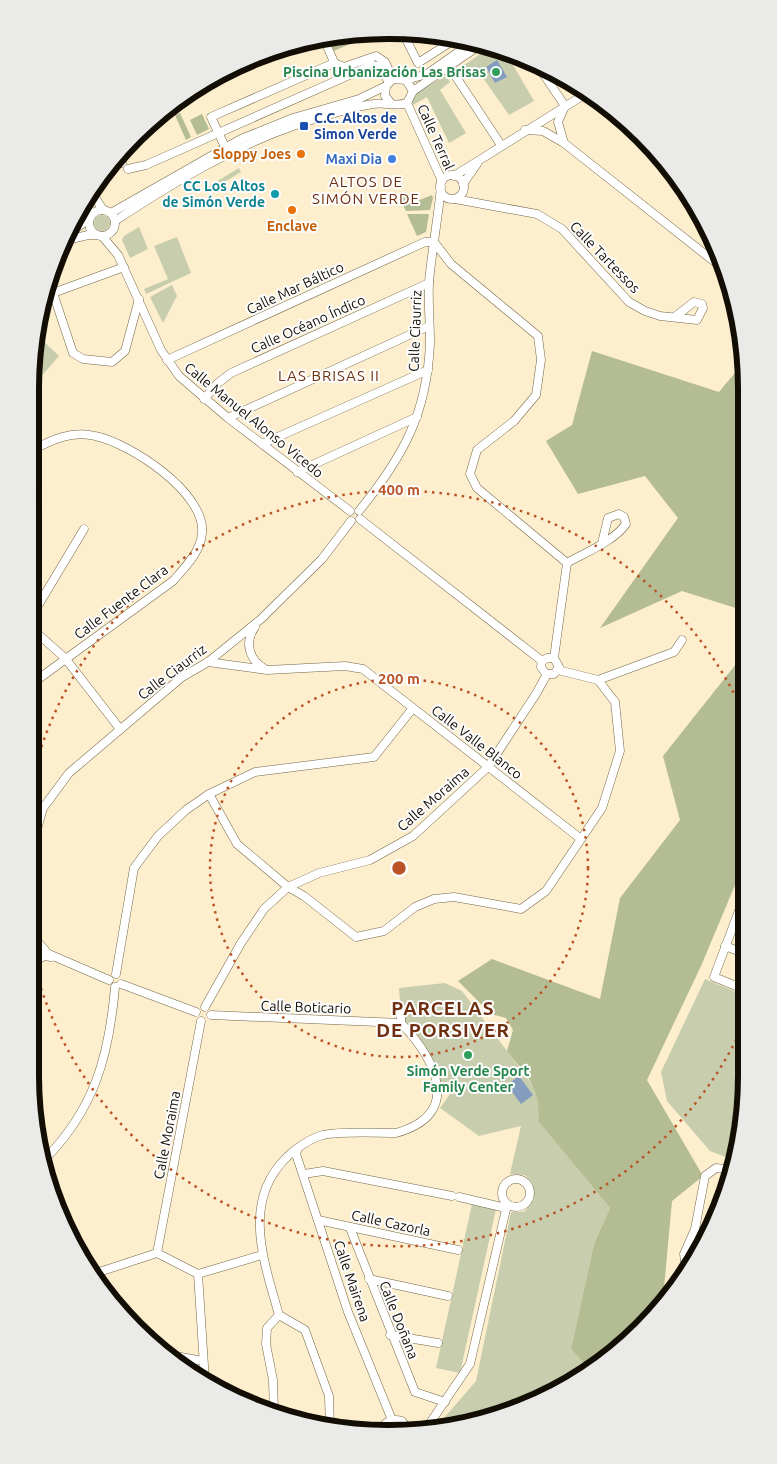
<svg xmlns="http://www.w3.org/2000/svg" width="777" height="1464" font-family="Ubuntu,sans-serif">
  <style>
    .green { fill: #c7cdad }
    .forest { fill: #b3bc92 }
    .water { fill: #849cbe }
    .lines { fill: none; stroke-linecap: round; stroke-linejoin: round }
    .minor-casing { stroke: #726648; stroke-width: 9 }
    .minor { stroke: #fff; stroke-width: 8 }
    .ring { fill: none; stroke: #ba5426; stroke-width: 2.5; stroke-dasharray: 2.5 5 }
    .leisure-dot { fill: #2e9e5b; stroke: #fdfdfd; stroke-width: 2 }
    .transit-dot { fill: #1a4fb4; stroke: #fdfdfd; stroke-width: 2 }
    .food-dot { fill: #e8710a; stroke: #fdfdfd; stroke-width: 2 }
    .shop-dot { fill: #3f7fe0; stroke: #fdfdfd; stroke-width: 2 }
    .culture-dot { fill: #0f9aa8; stroke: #fdfdfd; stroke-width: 2 }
    .labels { text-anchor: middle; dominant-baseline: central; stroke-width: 4; stroke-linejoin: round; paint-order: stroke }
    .leisure-label { font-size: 14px; font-weight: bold; fill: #27864d; stroke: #fdfdfd; text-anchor: end }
    .transit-label { font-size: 14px; font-weight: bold; fill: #164399; stroke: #fdfdfd; text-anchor: start }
    .street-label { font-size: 14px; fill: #130e04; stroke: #fdfdfd }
    .food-label { font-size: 14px; font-weight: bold; fill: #c56008; stroke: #fdfdfd; text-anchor: end }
    .shop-label { font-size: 14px; font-weight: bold; fill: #366cbe; stroke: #fdfdfd; text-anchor: end }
    .culture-label { font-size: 14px; font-weight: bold; fill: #0d838f; stroke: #fdfdfd; text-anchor: end }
    .neighbourhood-label { font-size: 15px; letter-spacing: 1px; fill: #6e2e10; stroke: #fdfdfd }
    .district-label { font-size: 19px; font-weight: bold; letter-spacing: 1px; fill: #6e2e10; stroke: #fdfdfd }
    .rim { fill: none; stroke: #130e04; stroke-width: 6 }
    .centre { fill: #ba5426; stroke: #fdfdfd; stroke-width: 2.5 }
    .ring-label { font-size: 15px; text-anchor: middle; font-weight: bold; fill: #ba5426; stroke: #fdfdfd; stroke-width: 4; stroke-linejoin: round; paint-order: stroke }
  </style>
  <rect width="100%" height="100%" fill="#fdefcd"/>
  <g class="green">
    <path d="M492,46L505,51L534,101L509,115L476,68L462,77L457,70Z"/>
    <path d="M446,76L450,82L440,90L466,133L449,143L427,97L413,105L411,101L417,92Z"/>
    <path d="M239,168L241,172L208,192L206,188Z"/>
    <circle cx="102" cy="223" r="8"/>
    <path d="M139,227L148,249L130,258L122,240L124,236Z"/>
    <path d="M177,237L191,273L146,294L144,289L168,279L154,246Z"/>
    <path d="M172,285L177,296L163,323L150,297Z"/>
    <path d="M36,334L59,356L31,388V365Z"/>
    <path d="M705,979L746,996V1099L736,1161L710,1151L667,1101L661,1072Z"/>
    <path d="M445,983L462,991L537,1091L540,1105L538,1121L610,1208L594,1244L571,1349L588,1368L547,1397L433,1431L476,1381L511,1212H524L534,1200L533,1184L525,1175L510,1174L521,1126L479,1136L440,1108L450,1094L438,1087L401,1017L399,988Z"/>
    <path d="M472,1204L496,1209L460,1373L436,1368Z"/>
  </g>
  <g class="forest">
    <path d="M366,32L368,36L334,51L327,36L342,33Z"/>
    <path d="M180,113L191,137L186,140L175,115Z"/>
    <path d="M202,114L209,129L197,135L190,120Z"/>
    <path d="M413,193L417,201L432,195L433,198L430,210L406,211L400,199Z"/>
    <path d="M407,214H429L426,232L417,236Z"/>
    <path d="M592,351L719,392L744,362L745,611L682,591L600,628L678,518L645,476L578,494L546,441L572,425Z"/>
    <path d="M745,625L746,859L701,966L647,1080L703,1176L672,1201L663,1299L642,1329L588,1368L571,1349L594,1244L610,1208L538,1121C542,1087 526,1076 507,1051L513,1030L506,1018L491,1014L458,981L492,959L600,999L620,898L680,820L663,756L740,659Z"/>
  </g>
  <g class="water">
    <path d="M497,60L507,77L495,83L486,67Z"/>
    <path d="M519,1076L533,1095L521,1104L507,1085Z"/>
  </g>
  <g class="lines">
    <g class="minor-casing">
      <g id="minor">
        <path d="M402,31L418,63L457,38"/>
        <path d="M323,37L341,78"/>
        <path d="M334,63L344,67L376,56L385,62L393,79"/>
        <path d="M536,63L565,106L558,122L564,143"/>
        <path d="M456,77L501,145"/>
        <path d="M406,80L427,74L474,41"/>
        <path d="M413,91L483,43"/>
        <path d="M407,103L442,181"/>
        <path d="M525,130L543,131L564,143L725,270"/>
        <path d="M226,149L211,117L334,63"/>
        <path d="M113,164L122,163L121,153"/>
        <path d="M128,169L146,165L372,65L378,66L389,82"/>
        <circle cx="452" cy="187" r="12"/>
        <path d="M454,176L587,93"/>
        <path d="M463,184L477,164"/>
        <path d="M91,191L103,210"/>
        <path d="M86,199L91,216"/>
        <path d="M455,199L537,214L562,229L629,302L645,311L660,316L697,320L703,308L702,304L694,302L676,316"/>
        <circle cx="102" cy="223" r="13"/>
        <path d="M111,213L241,139L293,118L359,99L386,86"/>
        <path d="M115,221C171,184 232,147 296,125C320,117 347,108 373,104C384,102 397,107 407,103L413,91L406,80L393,79L386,86L385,96L391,103"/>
        <path d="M102,236L118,255L161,350L179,376L228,418L350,511"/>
        <path d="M64,237L90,218"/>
        <path d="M63,241L88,235H97"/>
        <path d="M434,242L451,264L538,336L541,360L536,395L514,421L477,450L470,474L477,488L567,563L554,658L559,667L554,674H546L541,667L542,661L547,658H554"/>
        <path d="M53,293L73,353L83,359L112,362L125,351L139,299"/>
        <path d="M42,297L124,267"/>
        <path d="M167,360L425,242H434"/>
        <path d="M204,399L218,383L231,373L429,283"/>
        <path d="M228,418L429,326"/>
        <path d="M262,444L428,370"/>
        <path d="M297,472L417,417"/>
        <path d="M359,511C403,457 427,414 430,343C430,322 428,302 429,282C432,250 438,218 441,187"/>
        <path d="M360,519L542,661"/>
        <path d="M567,563C586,552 613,542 626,524L624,517L619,514L608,518L602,543"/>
        <path d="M30,619L84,529"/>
        <path d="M30,627L65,658L120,729"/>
        <path d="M255,627C244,642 249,660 265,669"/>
        <path d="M208,662L267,670L345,666L363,669L581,839"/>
        <path d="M558,670L598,680L674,652L682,640"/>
        <path d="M30,685L173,581C184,568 201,552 202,533C206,493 130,443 95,436C72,430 51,440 31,451"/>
        <path d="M209,794L237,844L288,887L304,896L356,937L384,931L415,907L434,899L454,897L521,909L546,891L602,808L620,751L615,702L598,680"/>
        <path d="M30,887L34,840L43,808L69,773L182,677L208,662L261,619L322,559L351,521"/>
        <path d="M746,892L714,977L746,990"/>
        <path d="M30,926L35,939L45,950"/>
        <path d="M30,946L109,980"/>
        <path d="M725,946L746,954"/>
        <path d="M30,963L45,956L51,957"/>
        <path d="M116,974L134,868L158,836L186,810L209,794L255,772L374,757L413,708"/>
        <path d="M121,984L196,1012"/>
        <path d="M205,1007L241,943L264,909L288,887L319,873L370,860L413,836L488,767L536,694L547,674"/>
        <path d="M401,1007V1023"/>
        <path d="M211,1015L401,1023"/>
        <path d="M298,1148L296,1154L348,1312L392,1420"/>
        <path d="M44,1160C94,1110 109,1057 115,987"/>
        <path d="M304,1174L323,1171L452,1196"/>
        <circle cx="516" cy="1193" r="14"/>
        <path d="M459,1197L506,1208"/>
        <path d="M318,1220L458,1250"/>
        <path d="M350,1228L415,1392L445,1402"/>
        <path d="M157,1253L201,1021"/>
        <path d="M157,1253L198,1274L262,1255"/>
        <path d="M686,1268L684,1254L695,1229L705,1176L716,1168L734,1170"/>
        <path d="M93,1274L157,1253"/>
        <path d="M198,1274L205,1381"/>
        <path d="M369,1279L448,1296"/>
        <path d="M279,1315C264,1262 241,1201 287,1157C296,1148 311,1138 323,1135C342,1131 376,1133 396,1133C465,1114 434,1058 401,1023"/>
        <path d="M390,1335L438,1343"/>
        <path d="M170,1355L203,1361"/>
        <path d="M274,1412L273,1380L266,1344L267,1328L279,1315L305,1330L329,1396L330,1428"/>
        <path d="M420,1431L428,1426L470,1364L507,1205"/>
        <path d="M380,1433C383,1422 391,1418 402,1421L410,1432"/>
      </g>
    </g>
    <use href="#minor" class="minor"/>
  </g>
  <g class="ring">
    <circle cx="399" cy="868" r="189"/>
    <path d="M746 1019A378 378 0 0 1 31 953M31 783A378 378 0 0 1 744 714"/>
  </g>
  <g class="leisure-dot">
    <circle cx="496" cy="72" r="5"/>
    <circle cx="468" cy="1055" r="5"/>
  </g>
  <rect class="transit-dot" x="299" y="121" width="10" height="10" rx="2.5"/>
  <g class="food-dot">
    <circle cx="301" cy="154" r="5"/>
    <circle cx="292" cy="210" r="5"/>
  </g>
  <circle class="shop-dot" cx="392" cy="159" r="5"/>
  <circle class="culture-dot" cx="275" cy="194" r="5"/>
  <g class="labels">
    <g class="leisure-label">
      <text x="486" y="72">Piscina Urbanización Las Brisas</text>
      <text x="468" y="1071" text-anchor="middle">Simón Verde Sport<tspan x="468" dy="16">Family Center</tspan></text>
    </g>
    <g class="transit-label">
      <text x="314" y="118">C.C. Altos de<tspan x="314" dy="16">Simon Verde</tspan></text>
    </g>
    <g class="street-label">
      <text transform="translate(436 137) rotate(66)">Calle Terral</text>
      <text transform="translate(605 257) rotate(46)">Calle Tartessos</text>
      <text transform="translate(295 288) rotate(-25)">Calle Mar Báltico</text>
      <text transform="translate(308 324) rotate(-24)">Calle Océano Índico</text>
      <text transform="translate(415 331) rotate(-88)">Calle Ciaurriz</text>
      <text transform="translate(254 420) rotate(39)">Calle Manuel Alonso Vicedo</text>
      <text transform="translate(121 602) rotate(-37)">Calle Fuente Clara</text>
      <text transform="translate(172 672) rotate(-37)">Calle Ciaurriz</text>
      <text transform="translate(477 742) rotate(38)">Calle Valle Blanco</text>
      <text transform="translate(433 799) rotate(-41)">Calle Moraima</text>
      <text transform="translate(306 1007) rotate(2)">Calle Boticario</text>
      <text transform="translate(167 1135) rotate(-79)">Calle Moraima</text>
      <text transform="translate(391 1223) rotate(12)">Calle Cazorla</text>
      <text transform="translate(352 1281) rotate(71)">Calle Mairena</text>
      <text transform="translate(399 1320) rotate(68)">Calle Doñana</text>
    </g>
    <g class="food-label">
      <text x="291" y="154">Sloppy Joes</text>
      <text x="292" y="226" text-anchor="middle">Enclave</text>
    </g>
    <g class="shop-label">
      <text x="382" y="159">Maxi Dia</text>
    </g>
    <g class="culture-label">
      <text x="265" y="186">CC Los Altos<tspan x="265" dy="16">de Simón Verde</tspan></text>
    </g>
    <g class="neighbourhood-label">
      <text x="366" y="181">ALTOS DE<tspan x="366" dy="17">SIMÓN VERDE</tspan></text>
      <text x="329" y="375">LAS BRISAS II</text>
    </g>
    <g class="district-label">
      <text x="443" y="1008">PARCELAS<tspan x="443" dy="22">DE PORSIVER</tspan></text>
    </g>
  </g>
  <path d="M0 0H777V1464H0ZM388 39H389A349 349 0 0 1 738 388V1076A349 349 0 0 1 389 1425H388A349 349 0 0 1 39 1076V388A349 349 0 0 1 388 39Z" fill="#eaeae9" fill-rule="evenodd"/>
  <path class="rim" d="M388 39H389A349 349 0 0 1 738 388V1076A349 349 0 0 1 389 1425H388A349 349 0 0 1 39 1076V388A349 349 0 0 1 388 39Z"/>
  <circle cx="399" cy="868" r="8" class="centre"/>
  <g class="ring-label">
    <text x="399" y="495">400 m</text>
    <text x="399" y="684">200 m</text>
  </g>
</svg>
